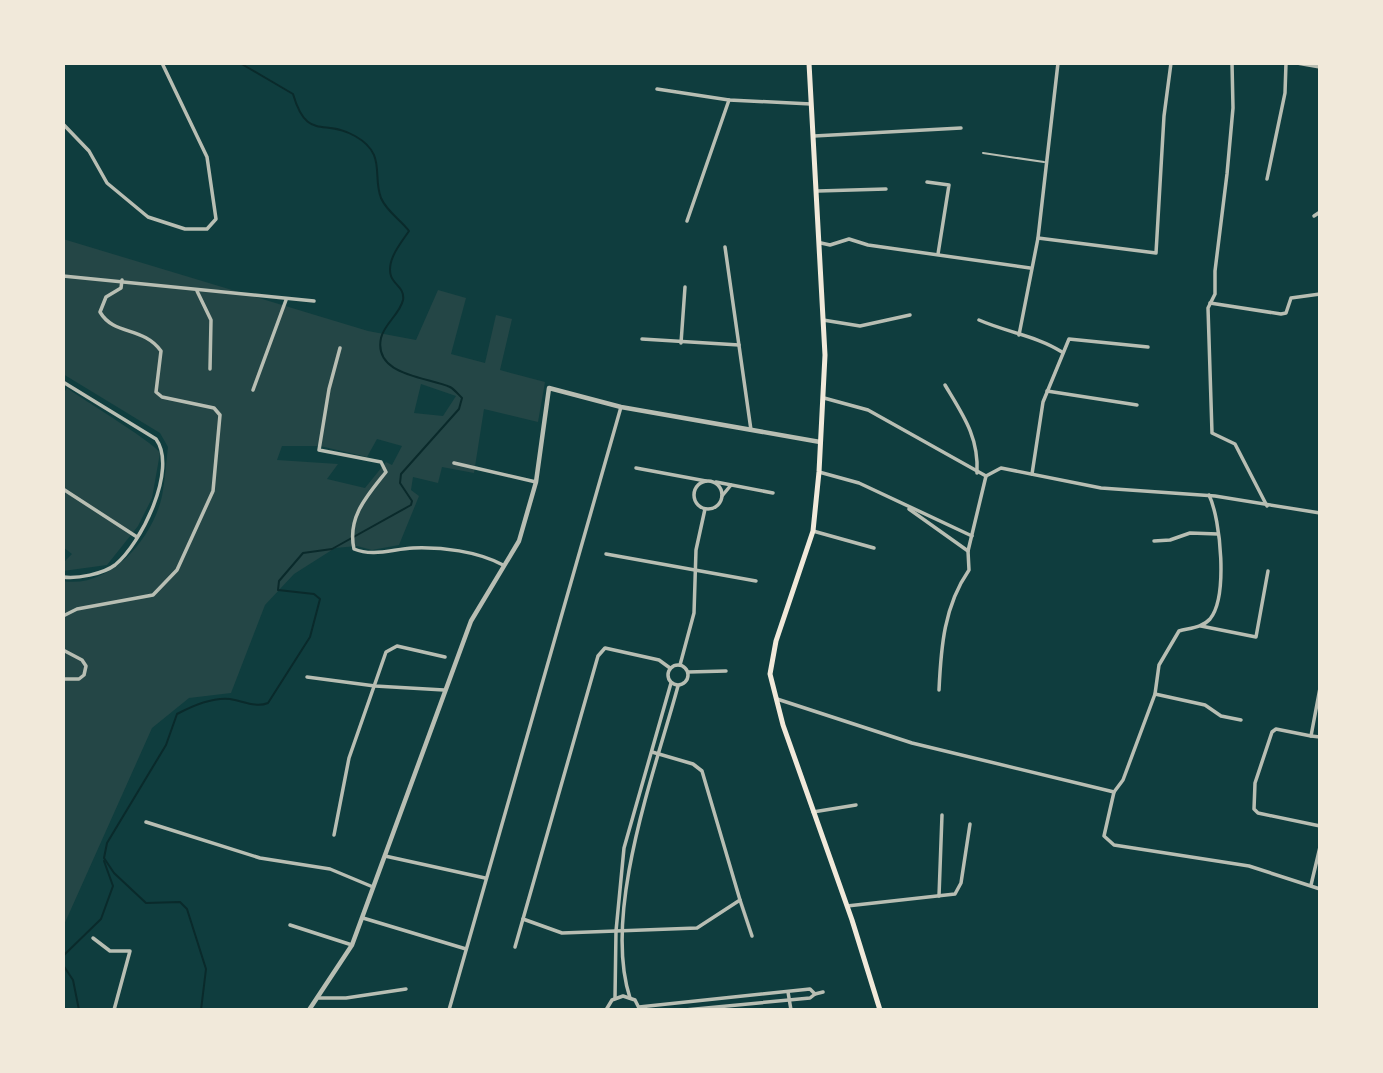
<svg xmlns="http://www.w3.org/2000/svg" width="1383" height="1073" font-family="Mulish,sans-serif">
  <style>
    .green { fill: #244646; fill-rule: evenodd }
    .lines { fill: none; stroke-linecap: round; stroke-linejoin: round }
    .stream { stroke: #0a2a2b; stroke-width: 2 }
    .service { stroke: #b8beb3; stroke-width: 2 }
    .minor { stroke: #b8beb3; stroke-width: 3.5 }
    .tertiary { stroke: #b8beb3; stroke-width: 4.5 }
    .secondary { stroke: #f1e9da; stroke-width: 5 }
  </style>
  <rect width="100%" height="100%" fill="#0f3d3e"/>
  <g class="green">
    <path d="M63,239L368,331L416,340L438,290L466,298L451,354L485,363L496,315L512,319L500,370L545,382L538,422L484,409L474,473L442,467L438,483L413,477L411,490L419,496L399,545L372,550L357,546L335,548L294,574L265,605L231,693L189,698L152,728L63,927V581C110,589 153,538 162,496C165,480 166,463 168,447L160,433L63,374ZM421,384L456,396L443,416L414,413ZM377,439L402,446L392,465L386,462L365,488L327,479L338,464L277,460L282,446H320L367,457Z"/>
    <path d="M67,388C82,399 155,443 160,453L152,498L138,526L107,565L63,571V563L72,554L63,547V394Z"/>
  </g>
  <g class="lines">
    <g class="stream">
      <path d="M63,956L101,919L113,886L104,861"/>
      <path d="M63,965L73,980L79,1010"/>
      <path d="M201,1010L206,969L187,909L180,902L146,903L114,873L104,858L107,843L166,745L177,714C192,706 212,697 230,699C243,701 256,708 268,703L310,637L320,599L314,594L278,590L279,581L303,553L332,549L411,505L412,501L400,483L401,474L459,409L462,398C458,394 454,389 450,387C428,377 373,376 381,338C384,324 400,314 403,300C405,288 394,285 391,276C386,260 401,243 409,231C400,219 387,212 381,198C372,175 387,154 355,136C324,118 307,142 293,94L240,63"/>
    </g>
    <path class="service" d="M983,153L1044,162"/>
    <g class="minor">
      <path d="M1232,63L1233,108L1227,174L1215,271V294L1208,308L1212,433L1235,444L1267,506"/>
      <path d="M1297,63L1320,67"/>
      <path d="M657,89L729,100L811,104"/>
      <path d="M63,124L89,151L107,183L148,217L185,229H207L216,219L207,157L162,63"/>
      <path d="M814,136L961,128"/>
      <path d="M1267,179L1285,93L1286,63"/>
      <path d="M927,182L949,185L938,254"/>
      <path d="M818,191L886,189"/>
      <path d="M1314,216L1320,212"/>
      <path d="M687,221L729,100"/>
      <path d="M1038,238L1156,253L1164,116L1171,63"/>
      <path d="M821,243L830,245L849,239L868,245L1030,268"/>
      <path d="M725,247L751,430"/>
      <path d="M63,276L314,301"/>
      <path d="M197,291L211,320L210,369"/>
      <path d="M1210,303L1281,314L1286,313L1291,298L1320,294"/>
      <path d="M823,320L860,326L910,315"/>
      <path d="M979,320C1006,332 1037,336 1062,352"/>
      <path d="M1019,335L1038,238L1058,63"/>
      <path d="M642,339L739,345"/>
      <path d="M681,343L685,287"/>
      <path d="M340,348L329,389L319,450L381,462L386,472C367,496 347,517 354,549C373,557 393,549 413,548C442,547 477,551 503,565"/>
      <path d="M63,382L156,439C178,469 141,544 115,565C103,574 77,579 63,577"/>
      <path d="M945,385C963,415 979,437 977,473"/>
      <path d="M253,390L286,300"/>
      <path d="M1047,391L1137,405"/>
      <path d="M824,398L868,410L986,476"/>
      <path d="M454,463L536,482"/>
      <path d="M636,468L706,481"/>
      <path d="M819,472L859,483L972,536"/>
      <path d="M1032,474L1043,402L1069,339L1148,347"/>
      <path d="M986,476L1001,468L1101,488L1215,496L1320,513"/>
      <circle cx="708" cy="495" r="14"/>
      <path d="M716,482L773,493"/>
      <path d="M63,489L137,537"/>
      <path d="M1209,495C1221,520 1228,597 1210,619C1202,628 1189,628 1179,631L1159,665L1155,694L1123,780L1114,792L1104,836L1114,845L1249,866L1320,889"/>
      <path d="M722,496L731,485"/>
      <path d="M909,509L968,551"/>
      <path d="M813,531L874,548"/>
      <path d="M1154,541L1170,540L1190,533L1218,534"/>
      <path d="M606,554L756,581"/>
      <path d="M63,616L77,609L153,595L177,570L213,491L220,415L214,408L162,397L156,392L161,351C143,326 114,336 100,312L106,297L121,288L122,280"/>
      <path d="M1201,626L1256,637L1268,571"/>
      <path d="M63,650L82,660L86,666L84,675L79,679H63"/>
      <circle cx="678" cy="675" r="10"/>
      <path d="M680,665L694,613L696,550L705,509"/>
      <path d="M688,672L726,671"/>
      <path d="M307,677L375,686L444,690"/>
      <path d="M1320,688L1311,736L1320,737"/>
      <path d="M939,690C941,647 944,606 969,570L968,551L986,476"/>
      <path d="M1155,694L1205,705L1221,716L1241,720"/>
      <path d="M777,699L912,743L1114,792"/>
      <path d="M1311,736L1276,729L1272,732L1255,783L1254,809L1258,813L1320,826"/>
      <path d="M652,752L693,764L702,771L740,900L697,928L562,933L523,919L598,656L605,648L659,660L670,668"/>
      <path d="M813,812L856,805"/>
      <path d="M146,822L260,858L330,869L373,887"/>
      <path d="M334,835L349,758L386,652L397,646L445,657"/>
      <path d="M385,856L485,878"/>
      <path d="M1311,885L1320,847"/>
      <path d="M939,896L942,815"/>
      <path d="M740,900L752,936"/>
      <path d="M847,906L955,894L961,883L970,824"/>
      <path d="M363,918L466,949"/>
      <path d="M290,925L352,945"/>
      <path d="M93,938L110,951H130L114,1010"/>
      <path d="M515,947L523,919"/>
      <path d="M788,992L791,1010"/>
      <path d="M319,998H346L406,989"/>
      <path d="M615,998L616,931L624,848L671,683"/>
      <path d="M630,998C602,912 655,771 678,686"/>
      <path d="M639,1007L810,989L815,994L823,992"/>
      <path d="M449,1010L621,407"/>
      <path d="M606,1010L612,1000L623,996L635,1000L640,1010"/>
      <path d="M685,1010L810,998L815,994"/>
    </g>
    <path class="tertiary" d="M309,1010L352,945L471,621L519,541L536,482L549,388L621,407L820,442"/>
    <path class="secondary" d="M809,63L825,355L819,472L813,531L776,641L770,674L783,725L852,920L880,1010"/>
  </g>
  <rect width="1383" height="1073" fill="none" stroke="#f1e9da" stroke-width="130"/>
</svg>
